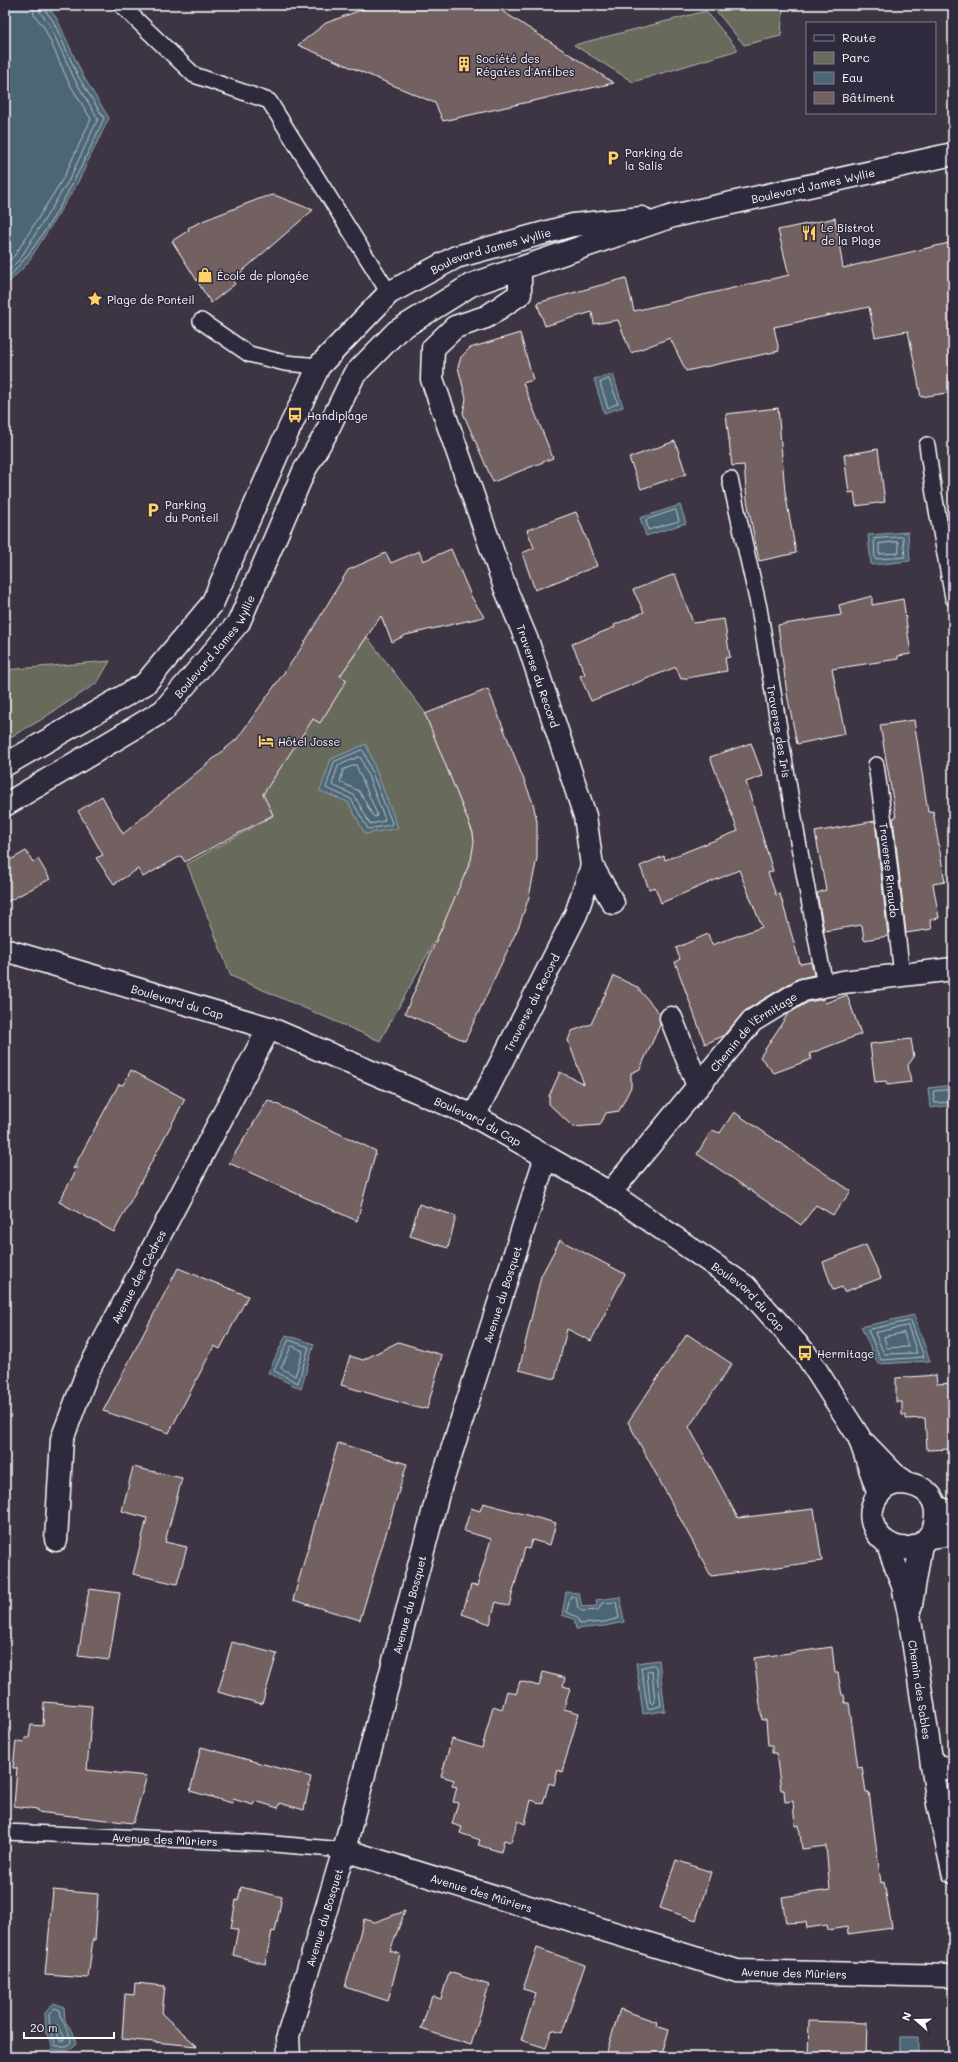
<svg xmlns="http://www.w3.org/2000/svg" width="958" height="2062" font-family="Mali,sans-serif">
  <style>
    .green { fill: #686a5b; stroke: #b4b4ad }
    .water { fill: #4d6675; stroke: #94a3ac }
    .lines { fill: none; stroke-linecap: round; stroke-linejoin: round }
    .shore { stroke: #b8c2c8; stroke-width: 1 }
    .building { fill: #736060; stroke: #fff }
    .lane-casing { stroke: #fff; stroke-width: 18 }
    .street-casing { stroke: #fff; stroke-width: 25 }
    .secondary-casing { stroke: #fff; stroke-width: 25 }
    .lane { stroke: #2f2a3d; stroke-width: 15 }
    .street { stroke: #2f2a3d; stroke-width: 22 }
    .secondary { stroke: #2f2a3d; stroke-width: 22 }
    .labels { text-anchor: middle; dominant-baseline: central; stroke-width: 3; stroke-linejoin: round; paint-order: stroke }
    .poi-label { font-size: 11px; fill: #fff; stroke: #2f2a3d; text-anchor: start }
    .street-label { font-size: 11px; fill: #fff; stroke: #2f2a3d }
  </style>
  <rect width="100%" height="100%" fill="#3d3544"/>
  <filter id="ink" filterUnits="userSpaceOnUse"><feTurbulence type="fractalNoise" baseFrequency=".025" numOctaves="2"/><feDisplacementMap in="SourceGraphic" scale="8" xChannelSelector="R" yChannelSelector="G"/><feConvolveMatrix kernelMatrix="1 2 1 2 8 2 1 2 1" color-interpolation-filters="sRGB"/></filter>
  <g filter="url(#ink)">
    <g class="green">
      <path d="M711,5H783L781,36L744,45Z"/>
      <path d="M706,11L738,50L633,82L574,45Z"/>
      <path d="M367,637L427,715L477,844L454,906L380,1041L231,976L187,864L273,816L260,792Z"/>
      <path d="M110,661L97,683L39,721L5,740V670Z"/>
    </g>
    <g class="water">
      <path d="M5,5H47L57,19L83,76L109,118L77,184L27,264L5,286Z"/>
      <path d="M613,374L623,407L604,413L594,379Z"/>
      <path d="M680,505L686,523L646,536L640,518Z"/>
      <path d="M908,532L910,561L871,565L868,535Z"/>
      <path d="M366,744L398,828L365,834L348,802L320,791L331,759Z"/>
      <path d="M953,1085V1105L930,1108L928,1088Z"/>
      <path d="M914,1315L930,1361L878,1364L861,1327Z"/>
      <path d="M286,1335L314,1344L301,1389L268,1373Z"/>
      <path d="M566,1592L579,1593L582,1607L597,1606L596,1600L620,1597L624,1622L605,1626L576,1629L574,1619L562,1615Z"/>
      <path d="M659,1660L665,1711L643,1714L636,1663Z"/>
      <path d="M54,2003L64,2007L65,2021L73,2032L76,2044L68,2051L53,2050L50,2038L46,2034L45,2013Z"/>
      <rect x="900" y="2037" width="18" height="20"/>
    </g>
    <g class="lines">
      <g class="shore">
        <path d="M5,265L15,255L64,177L91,119L69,83L44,27L34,15L33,5"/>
        <path d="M5,274L20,259L69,180L98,119L75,80L49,24L40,12L39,5"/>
        <path d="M5,281C47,239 80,172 104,118L79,78L53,21L45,10L44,5"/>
        <path d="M609,379L618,403L608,408L600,383Z"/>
        <path d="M676,510L679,521L648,530L646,520Z"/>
        <path d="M903,537L905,557L875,559L874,539Z"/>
        <path d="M898,542L899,553L879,554V544Z"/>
        <path d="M362,750L364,752L392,823L391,825L368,829L351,799L326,788L334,762Z"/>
        <path d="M359,757L361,758L385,819L384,821L370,824L354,795L332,785L338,766Z"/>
        <path d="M356,765L377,814L376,817L373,816L359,791L340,782L343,770Z"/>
        <path d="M953,1089L934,1091L933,1093L935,1103L953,1102"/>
        <path d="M911,1321L924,1357L881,1360L868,1330Z"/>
        <path d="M908,1326L917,1353L884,1354L875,1333Z"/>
        <path d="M904,1333L908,1347L887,1348L884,1337Z"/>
        <path d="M289,1340L309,1347L298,1383L274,1371Z"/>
        <path d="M293,1346L303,1351L295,1376L281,1368L291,1347Z"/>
        <path d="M571,1596L576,1597L578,1608L582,1611L598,1610L602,1603L616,1602L619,1618L604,1622L580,1624L577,1617L567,1612Z"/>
        <path d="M654,1665L656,1667L661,1706L648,1709L641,1668Z"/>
        <path d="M648,1671L652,1672L655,1702L653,1704L650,1702L647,1673Z"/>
        <path d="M55,2008L60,2010C62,2025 69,2029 71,2042L67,2046H56C52,2034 49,2028 49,2015Z"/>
        <path d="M57,2025L64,2036V2041H60L55,2027Z"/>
      </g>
    </g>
    <g class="building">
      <path d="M374,5H493L614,83L443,121L435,103L298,45L326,23Z"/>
      <path d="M274,195L313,210L232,280L235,284L211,303L172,241L189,230L188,228L205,220L264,197Z"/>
      <path d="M835,218L843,268L953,242V392L921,397L908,331L875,337L869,307L774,327L779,351L686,371L670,338L631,353L618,320L594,324L592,312L545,326L537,303L626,278L634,311L789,275L778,230Z"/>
      <path d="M520,333L533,380L523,383L553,458L493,482L463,413L466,399L458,367L461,357L470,348Z"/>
      <path d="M778,408L785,492L796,553L759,561L747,500L744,465L732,466L726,414Z"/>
      <path d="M675,441L686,474L641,489L629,458Z"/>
      <path d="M878,449L885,502L856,506L854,492L849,493L844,455Z"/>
      <path d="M576,512L597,566L535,590L522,553L534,548L527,530Z"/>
      <path d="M451,549L472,598L484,617L406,635L392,642L381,616L340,676L347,680L320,723L313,719L263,794L273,815L185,862L181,856L143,877L138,869L114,884L96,858L103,855L78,811L102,796L123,834L237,739L300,650L348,570L386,553L391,563L419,551L423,561Z"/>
      <path d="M675,574L693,623L724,619L730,657L725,658L727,671L681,679L676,667L591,701L580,676L585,674L572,644L615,627L614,625L644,612L633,590Z"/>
      <path d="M872,596V605L903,599L911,654L898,656V659L832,669L845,734L797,744L787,694L778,625L841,615L839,605Z"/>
      <path d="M488,689L533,803L537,822V858L529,897L519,926L465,1041L405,1013L471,860L474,842L473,833L425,714Z"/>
      <path d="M914,720L928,812L933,811L945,882L933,884L939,918L930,920L932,929L906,933L893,818L896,817L880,725Z"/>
      <path d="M751,743L763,776L746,782L773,871L768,873L776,895L780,894L800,964L811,962L814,975L797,979L746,1010L723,1036L705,1044L675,962L680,959L676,948L708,934L712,945L762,927L739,870L661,903L655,887L649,889L640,866L664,856L665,860L738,831L710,757Z"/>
      <path d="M875,821L888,936L864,940L862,925L824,931L817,893L826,890L815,832Z"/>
      <path d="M26,851L33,862L38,859L50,879L5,903V863Z"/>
      <path d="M614,976L637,987L660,1014V1025L640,1069L631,1073V1087L619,1111L606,1113L600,1125L573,1127L549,1104V1096L560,1072L584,1084L568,1040L572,1031L591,1024Z"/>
      <path d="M847,995L861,1034L809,1054L812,1059L774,1073L760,1057L788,1014L808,1002L824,999L825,1003Z"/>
      <path d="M911,1039L914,1057L908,1065L911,1082L887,1085L886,1081L875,1082L870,1044Z"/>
      <path d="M131,1070L185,1099L114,1232L59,1202L78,1167L73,1169L119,1084L123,1085Z"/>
      <path d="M268,1100L376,1151L357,1221L229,1163Z"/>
      <path d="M734,1112L851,1191L833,1215L816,1205L801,1225L697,1154L712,1130L720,1133Z"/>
      <path d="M419,1204L456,1216L448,1248L410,1236Z"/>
      <path d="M560,1240L625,1274L591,1341L567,1329L555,1379L519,1370L541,1276Z"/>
      <path d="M866,1245L881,1278L844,1292L842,1287L833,1290L823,1262Z"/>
      <path d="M178,1268L248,1296L220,1349L214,1346L169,1433L103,1411Z"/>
      <path d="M687,1334L732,1364L689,1427L738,1518L814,1509L822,1561L711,1576L628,1422Z"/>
      <path d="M398,1342L442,1355L427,1409L423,1408L422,1409L341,1385L350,1356L363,1360Z"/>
      <path d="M936,1375L937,1384L953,1383V1449L927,1450L925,1418L906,1419V1415H902V1402H896V1378Z"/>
      <path d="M338,1443L407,1464L360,1620L293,1600Z"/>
      <path d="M133,1467L182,1478L165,1542L187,1547L177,1584L133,1574L147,1518L122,1511Z"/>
      <path d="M483,1503L556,1523L550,1545L532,1540L529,1549L525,1548L509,1606L496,1602L490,1624L462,1614L471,1585L477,1586L491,1539L464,1531L471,1508L480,1511Z"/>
      <path d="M89,1589L120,1593L109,1660L78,1656Z"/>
      <path d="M232,1642L277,1654L262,1704L218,1692Z"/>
      <path d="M832,1647L835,1673H838L842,1695H844L845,1703H849L858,1768L862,1767L866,1792H869L881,1883L884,1882L892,1928L848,1934L847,1927L828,1930L827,1925L807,1928L806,1922L786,1923L782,1897L830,1890L826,1846L802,1849L799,1825L795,1826L793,1801L785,1802L784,1790H781L776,1753H772V1745H768L766,1720H762L754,1658Z"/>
      <path d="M543,1672L565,1678L563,1686L570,1688L564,1709L579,1713L562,1772L558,1770L554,1785L549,1783L543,1804L531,1800L525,1824L518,1821L511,1842L504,1840L501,1852L478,1845L480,1840L460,1833L462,1827L452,1824L458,1803L453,1802L457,1787L452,1786L454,1780L441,1776L452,1739L482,1748L493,1706L502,1709L507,1691L516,1694L520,1681L539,1686Z"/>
      <path d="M44,1702L92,1706L87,1770L147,1776L133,1823L37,1812V1809L14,1806L17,1768H13L16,1741L24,1742L25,1738H29L31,1725L43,1726Z"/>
      <path d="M201,1747L311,1777L304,1810L280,1803L278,1808L255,1801L253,1805L233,1799L232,1803L190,1791Z"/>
      <path d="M676,1860L711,1872L696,1920L660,1908Z"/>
      <path d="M241,1887L282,1897L275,1932L272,1931L265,1964L233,1955L238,1930L231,1928L236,1900L238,1901Z"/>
      <path d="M53,1890L98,1894L95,1940L93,1939L88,1978L45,1975Z"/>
      <path d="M405,1911L390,1951L400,1954L388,2001L345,1987L364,1919L375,1922Z"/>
      <path d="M537,1948L585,1965L562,2033L552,2030L546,2048L521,2040L536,1993L523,1989Z"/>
      <path d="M449,1972L489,1985L471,2045L421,2029L432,1996L441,1999Z"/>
      <path d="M135,1983L165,1986L162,2014L197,2046L122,2039L125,1994L134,1995Z"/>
      <path d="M620,2009L657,2022L656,2026L669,2030L661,2057H605Z"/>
      <path d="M809,2021L867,2023L866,2057H808Z"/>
    </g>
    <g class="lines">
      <g class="lane-casing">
        <g id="lane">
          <path d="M121,5L194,75L269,101L389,293"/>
          <path d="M201,321L249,354L285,363L319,366"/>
          <path d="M927,445L934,494L953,598"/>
          <path id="s1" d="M730,479L759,608L797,836L825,985"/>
          <path id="s2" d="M876,765L885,829L902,975"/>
          <path id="s3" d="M5,1832L263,1843L344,1850"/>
        </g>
      </g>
      <g class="street-casing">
        <g id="street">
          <path d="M592,866L613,903"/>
          <path d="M671,1018L698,1086"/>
          <path id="s4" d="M474,1116L576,914L592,866L585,816L528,643L506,590L432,379L433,348L455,327L486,317L520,294V269"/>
          <path id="s5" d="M610,1193L752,1021L803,990L843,982L953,969"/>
          <path d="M936,1507L953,1513"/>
          <path d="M929,1537L953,1534"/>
          <path id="s6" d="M56,1540L62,1439L87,1373L269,1028"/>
          <path d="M932,1765L953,1769"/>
          <path id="s7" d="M344,1850L737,1971L953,1976"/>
          <path id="s8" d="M289,2057L288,2036L344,1850L438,1494L546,1156"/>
        </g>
      </g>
      <g class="secondary-casing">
        <g id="secondary">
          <path id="s9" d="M5,765L145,684L212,604L280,448L319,366L389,293L456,257L573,225L642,218"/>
          <path id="s10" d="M5,805L163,711L239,622L304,471L325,435L354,375L397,331L471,285L673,216L953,154"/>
          <path id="s11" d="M5,950L269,1028L474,1116L610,1193L745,1286L805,1353L859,1437L879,1494"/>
          <path d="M865,1444L894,1474L907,1483"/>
          <path d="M898,1483C919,1483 937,1493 936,1516C935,1524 935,1529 929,1536C906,1567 856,1534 876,1498C882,1489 887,1485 898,1483Z"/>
          <path id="s12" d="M887,1543L903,1586L909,1614L938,1804L953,1872"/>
          <path d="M911,1605L921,1544"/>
        </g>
      </g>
      <use href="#lane" class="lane"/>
      <use href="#street" class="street"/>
      <use href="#secondary" class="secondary"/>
    </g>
  </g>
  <defs>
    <g id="building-bare" transform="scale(1.2)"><path d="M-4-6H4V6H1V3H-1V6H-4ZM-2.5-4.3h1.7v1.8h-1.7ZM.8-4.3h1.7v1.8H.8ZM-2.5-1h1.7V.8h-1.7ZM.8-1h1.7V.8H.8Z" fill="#ffd166" stroke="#2f2a3d" stroke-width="2.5" paint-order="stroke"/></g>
    <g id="parking-bare" transform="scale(1.2)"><path d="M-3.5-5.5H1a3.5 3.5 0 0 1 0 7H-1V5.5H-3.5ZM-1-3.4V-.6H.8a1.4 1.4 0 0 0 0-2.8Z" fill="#ffd166" stroke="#2f2a3d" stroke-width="2.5" paint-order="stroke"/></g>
    <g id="restaurant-bare" transform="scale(1.2)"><path d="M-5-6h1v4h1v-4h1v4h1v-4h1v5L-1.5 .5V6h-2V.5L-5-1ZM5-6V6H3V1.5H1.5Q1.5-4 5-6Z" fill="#ffd166" stroke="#2f2a3d" stroke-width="2.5" paint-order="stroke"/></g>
    <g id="shop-bare" transform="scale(1.2)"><path d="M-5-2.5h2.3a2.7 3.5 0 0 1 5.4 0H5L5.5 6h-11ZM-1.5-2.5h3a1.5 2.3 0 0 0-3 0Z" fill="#ffd166" stroke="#2f2a3d" stroke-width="2.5" paint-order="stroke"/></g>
    <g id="sight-bare" transform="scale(1.2)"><path d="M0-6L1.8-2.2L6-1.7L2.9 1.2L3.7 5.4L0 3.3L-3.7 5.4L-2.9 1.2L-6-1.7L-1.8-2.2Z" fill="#ffd166" stroke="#2f2a3d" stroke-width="2.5" paint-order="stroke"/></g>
    <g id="bus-bare" transform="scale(1.2)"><path d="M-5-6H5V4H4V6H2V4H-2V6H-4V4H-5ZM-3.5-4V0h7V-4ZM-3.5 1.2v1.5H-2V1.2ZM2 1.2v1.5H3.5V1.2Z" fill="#ffd166" stroke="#2f2a3d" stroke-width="2.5" paint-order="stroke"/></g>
    <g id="hotel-bare" transform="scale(1.2)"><path d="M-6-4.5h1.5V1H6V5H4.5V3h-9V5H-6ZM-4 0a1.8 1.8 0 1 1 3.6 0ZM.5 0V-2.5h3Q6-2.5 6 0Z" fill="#ffd166" stroke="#2f2a3d" stroke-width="2.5" paint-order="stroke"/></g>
  </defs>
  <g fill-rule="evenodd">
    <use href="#building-bare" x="464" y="64"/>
    <use href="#parking-bare" x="613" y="158"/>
    <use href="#restaurant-bare" x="809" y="233"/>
    <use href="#shop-bare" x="205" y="275"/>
    <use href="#sight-bare" x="95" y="299"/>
    <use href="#bus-bare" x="295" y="415"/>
    <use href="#parking-bare" x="153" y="510"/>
    <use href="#hotel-bare" x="266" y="741"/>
    <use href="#bus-bare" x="805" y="1353"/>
  </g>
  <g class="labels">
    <g class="poi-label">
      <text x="476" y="58">Société des<tspan x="476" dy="13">Régates d'Antibes</tspan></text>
      <text x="625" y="152">Parking de<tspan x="625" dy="13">la Salis</tspan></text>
      <text x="821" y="227">Le Bistrot<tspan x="821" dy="13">de la Plage</tspan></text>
      <text x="217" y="275">École de plongée</text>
      <text x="107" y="299">Plage de Ponteil</text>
      <text x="307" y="415">Handiplage</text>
      <text x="165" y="504">Parking<tspan x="165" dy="13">du Ponteil</tspan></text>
      <text x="278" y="741">Hôtel Josse</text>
      <text x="817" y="1353">Hermitage</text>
    </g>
    <g class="street-label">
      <text stroke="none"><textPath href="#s10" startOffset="1079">Boulevard James Wyllie</textPath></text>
      <text stroke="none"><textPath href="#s9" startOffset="739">Boulevard James Wyllie</textPath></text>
      <text stroke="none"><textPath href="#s10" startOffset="267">Boulevard James Wyllie</textPath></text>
      <text transform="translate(538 676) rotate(71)">Traverse du Record</text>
      <text stroke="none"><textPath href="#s1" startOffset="257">Traverse des Iris</textPath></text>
      <text stroke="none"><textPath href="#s2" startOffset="106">Traverse Rinaudo</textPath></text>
      <text stroke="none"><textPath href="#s11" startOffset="180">Boulevard du Cap</textPath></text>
      <text stroke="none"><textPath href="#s4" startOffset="127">Traverse du Record</textPath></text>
      <text stroke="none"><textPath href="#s5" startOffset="217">Chemin de l'Ermitage</textPath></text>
      <text stroke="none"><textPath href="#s11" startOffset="504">Boulevard du Cap</textPath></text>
      <text stroke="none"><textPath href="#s6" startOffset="281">Avenue des Cèdres</textPath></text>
      <text stroke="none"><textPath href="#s8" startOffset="793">Avenue du Bosquet</textPath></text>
      <text stroke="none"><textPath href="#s11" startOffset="828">Boulevard du Cap</textPath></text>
      <text stroke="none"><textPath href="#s8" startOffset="469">Avenue du Bosquet</textPath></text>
      <text stroke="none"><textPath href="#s12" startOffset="151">Chemin des Sables</textPath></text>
      <text stroke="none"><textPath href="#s3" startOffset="160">Avenue des Mûriers</textPath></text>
      <text stroke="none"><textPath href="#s7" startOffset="144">Avenue des Mûriers</textPath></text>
      <text stroke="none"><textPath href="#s8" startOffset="145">Avenue du Bosquet</textPath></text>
      <text stroke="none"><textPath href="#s7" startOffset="468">Avenue des Mûriers</textPath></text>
    </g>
  </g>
  <rect width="958" height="2062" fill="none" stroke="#2f2a3d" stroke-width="20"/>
  <rect x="10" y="10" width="938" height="2042" fill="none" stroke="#fff" stroke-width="1.5" filter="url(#ink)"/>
  <rect x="806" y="22" width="130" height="92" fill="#2f2a3d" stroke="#827f8b"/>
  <rect x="814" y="35" width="20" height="6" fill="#2f2a3d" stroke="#827f8b"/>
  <text x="842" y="42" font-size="12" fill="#ffffff">Route</text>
  <rect x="814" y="52" width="20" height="12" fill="#686a5b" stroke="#827f8b"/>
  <text x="842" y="62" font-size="12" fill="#ffffff">Parc</text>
  <rect x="814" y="72" width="20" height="12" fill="#4d6675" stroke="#827f8b"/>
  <text x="842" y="82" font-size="12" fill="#ffffff">Eau</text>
  <rect x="814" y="92" width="20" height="12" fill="#736060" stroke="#827f8b"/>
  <text x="842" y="102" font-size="12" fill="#ffffff">Bâtiment</text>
  <g transform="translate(916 2020) rotate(290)" stroke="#2f2a3d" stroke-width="3" paint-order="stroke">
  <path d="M0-3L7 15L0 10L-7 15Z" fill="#ffffff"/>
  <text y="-6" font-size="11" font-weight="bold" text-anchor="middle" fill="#ffffff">N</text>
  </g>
  <path d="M24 2032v6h90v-6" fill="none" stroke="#ffffff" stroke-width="2"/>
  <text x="30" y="2032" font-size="12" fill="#ffffff" stroke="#2f2a3d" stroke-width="3" paint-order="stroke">20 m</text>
</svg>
